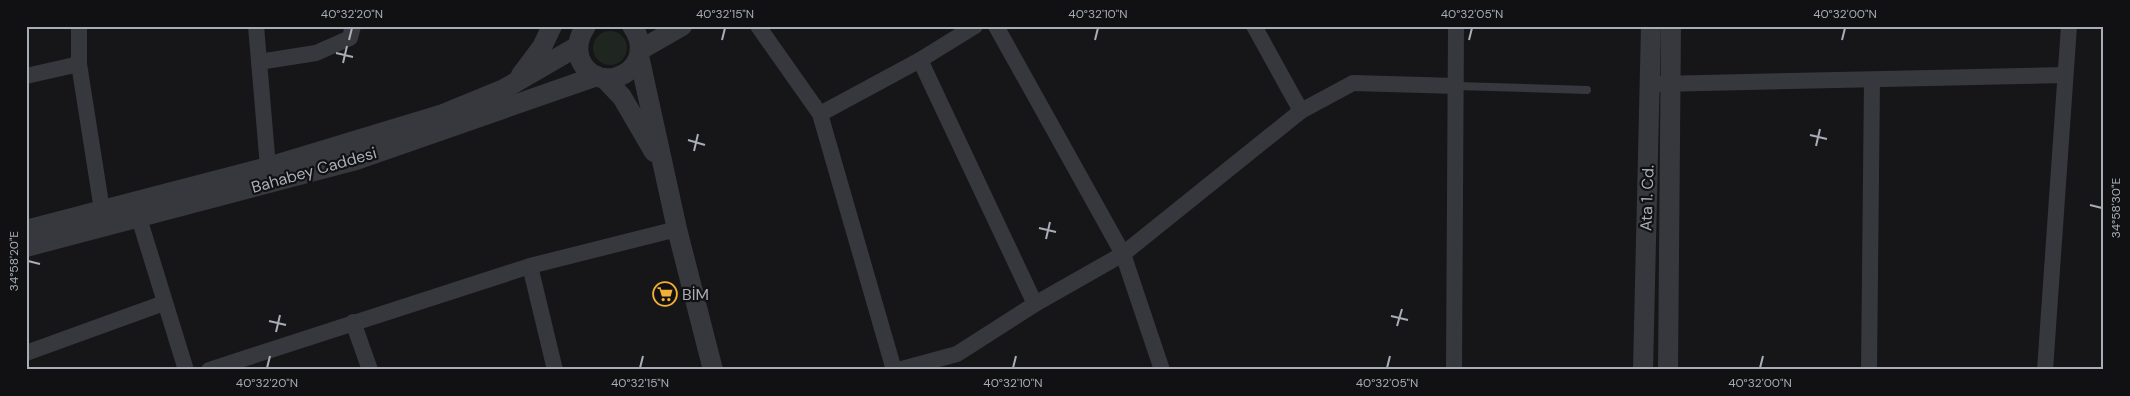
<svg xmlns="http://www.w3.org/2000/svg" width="2130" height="396" font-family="'DM Sans',sans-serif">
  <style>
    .green { fill: #1e261f }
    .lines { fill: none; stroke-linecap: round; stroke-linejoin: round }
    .service { stroke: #37383d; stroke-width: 8 }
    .minor { stroke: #37383d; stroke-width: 16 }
    .tertiary { stroke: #37383d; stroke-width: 20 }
    .ticks { fill: none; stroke: #a8adb8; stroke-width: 2 }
    .labels { text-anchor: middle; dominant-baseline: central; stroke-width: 4.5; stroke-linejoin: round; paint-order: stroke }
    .street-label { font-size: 16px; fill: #a8adb8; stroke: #111113 }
    .poi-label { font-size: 16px; fill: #a8adb8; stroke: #111113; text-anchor: start }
    .neatline { fill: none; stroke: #a8adb8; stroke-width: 2 }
    .ticks-label { font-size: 12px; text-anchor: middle; fill: #a8adb8 }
  </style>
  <rect width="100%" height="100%" fill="#161618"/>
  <circle class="green" cx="610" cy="48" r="17"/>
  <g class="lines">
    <path class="service" d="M1457,86L1587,90"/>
    <g class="minor">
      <path d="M79,26V64L102,210"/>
      <path d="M256,26L268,167"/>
      <path d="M758,26L820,114L894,370"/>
      <path d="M996,26L1123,254L1162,370"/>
      <path d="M1254,26L1301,111"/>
      <path d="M920,60L1035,304"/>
      <path d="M259,62L316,53L350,38L353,26"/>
      <path d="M26,76L79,64"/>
      <path d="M1658,84L2065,75"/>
      <path d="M820,114L920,60L975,26"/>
      <path d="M139,218L186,370"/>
      <path d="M530,266L555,370"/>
      <path d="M353,322L370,370"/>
      <path d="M26,353L164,303"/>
      <path d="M209,370L530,266L677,229"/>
      <path d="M898,370L957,354L1035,304L1123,254L1301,111L1353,83L1457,86"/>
      <path d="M1454,370L1456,26"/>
      <path d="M1869,370L1872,80"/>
      <path d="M2045,370L2069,26"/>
    </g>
    <g class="tertiary">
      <path d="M586,26C579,36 576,47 580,59C598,101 662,68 632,26"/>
      <path d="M640,50L682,26"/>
      <path d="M639,56L677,229L713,370"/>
      <path d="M521,75L542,47L552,26"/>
      <path d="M604,78L622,97L654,152"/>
      <path d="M26,230L268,167L443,114L504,89L578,46"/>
      <path d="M26,247L356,160L597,76"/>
      <path d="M1643,370L1651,26"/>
      <path d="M1668,370L1671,26"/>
    </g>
  </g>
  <path class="ticks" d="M349,40L352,28M722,40L725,28M1095,40L1098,28M1469,40L1472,28M1842,40L1845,28M336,53L353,57M343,63L347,46M1810,135L1827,139M688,140L705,145M1816,146L1820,129M694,151L698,134M2090,205L2102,208M1039,228L1056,232M1046,239L1050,222M28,261L40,264M1391,316L1408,320M269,321L286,325M1397,326L1402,309M276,332L280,315M267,368L270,356M640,368L643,356M1013,368L1016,356M1387,368L1390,356M1760,368L1763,356"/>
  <defs>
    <g id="supermarket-ring" transform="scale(1.25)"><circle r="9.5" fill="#111113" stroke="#f2b134" stroke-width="1.5"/><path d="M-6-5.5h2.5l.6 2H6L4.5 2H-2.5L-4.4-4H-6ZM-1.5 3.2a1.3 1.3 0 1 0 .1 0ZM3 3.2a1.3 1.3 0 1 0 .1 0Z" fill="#f2b134"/></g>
  </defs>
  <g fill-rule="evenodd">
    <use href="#supermarket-ring" x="665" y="294"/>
  </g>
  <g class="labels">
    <g class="street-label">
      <text transform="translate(314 170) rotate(-16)">Bahabey Caddesi</text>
      <text transform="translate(1647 198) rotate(-88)">Ata 1. Cd.</text>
    </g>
    <g class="poi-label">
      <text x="682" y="294">BİM</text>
    </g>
  </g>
  <rect width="2130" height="396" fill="none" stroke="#111113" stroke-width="55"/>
  <rect x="28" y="28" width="2074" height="340" class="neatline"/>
  <g class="ticks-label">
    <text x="352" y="18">40°32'20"N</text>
    <text x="725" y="18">40°32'15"N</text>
    <text x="1098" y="18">40°32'10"N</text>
    <text x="1472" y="18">40°32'05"N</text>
    <text x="1845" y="18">40°32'00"N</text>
    <text transform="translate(2116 208) rotate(-90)" y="4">34°58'30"E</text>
    <text transform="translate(14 261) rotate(-90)" y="4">34°58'20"E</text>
    <text x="267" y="387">40°32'20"N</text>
    <text x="640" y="387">40°32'15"N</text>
    <text x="1013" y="387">40°32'10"N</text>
    <text x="1387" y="387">40°32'05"N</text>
    <text x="1760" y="387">40°32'00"N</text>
  </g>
</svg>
